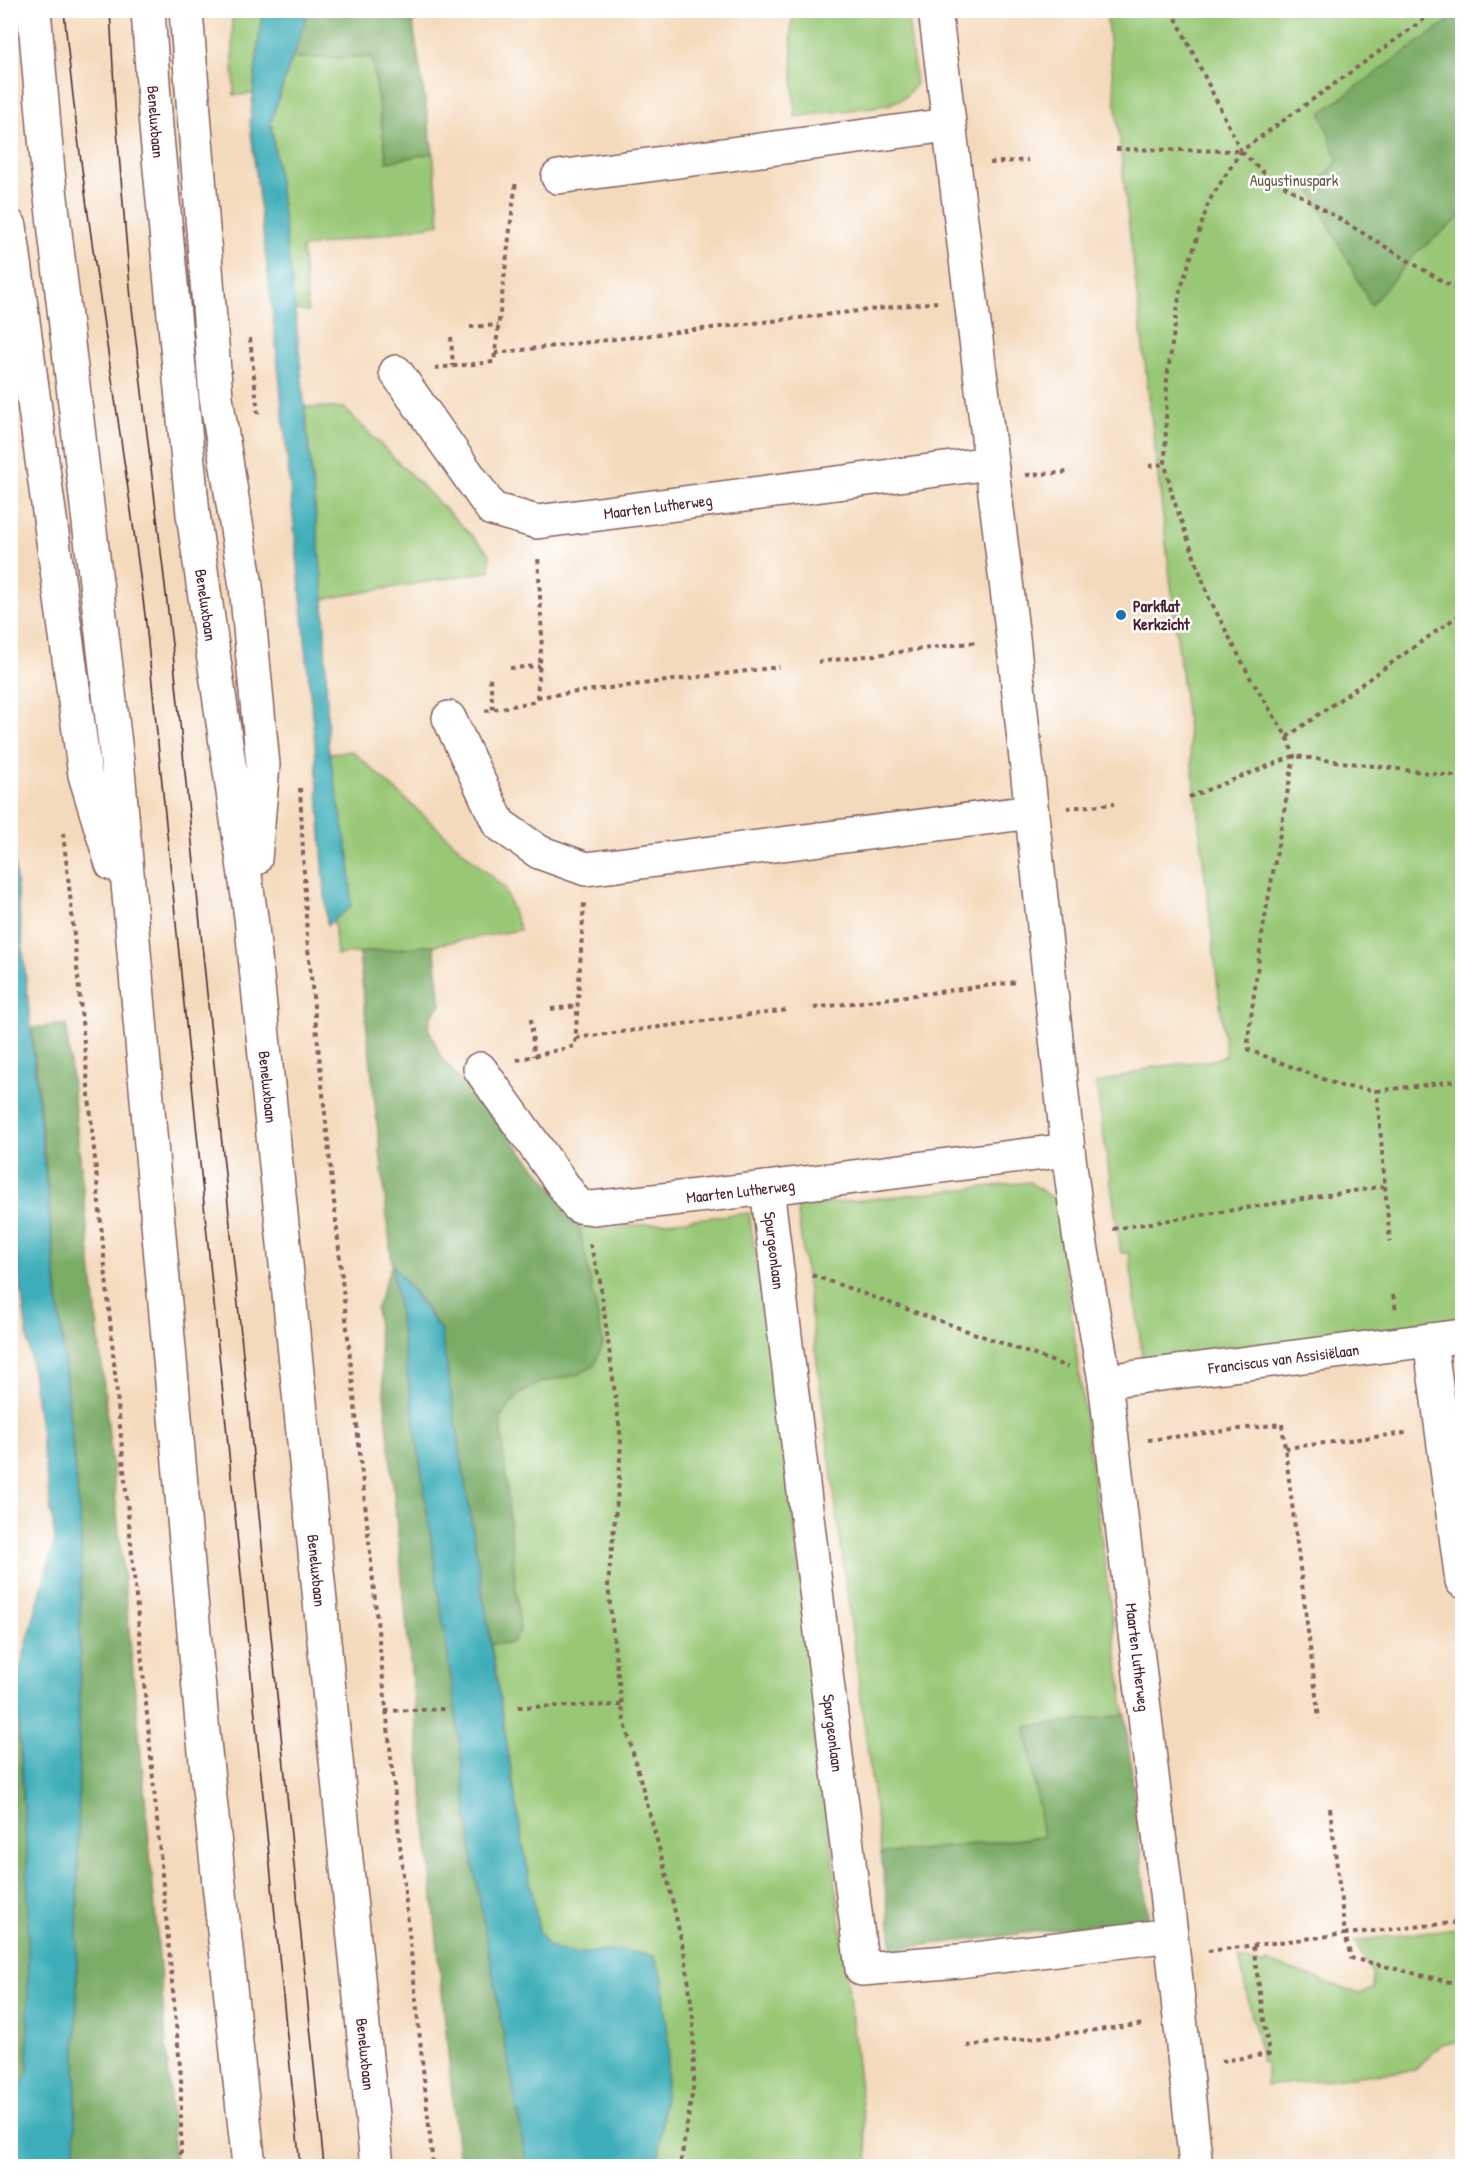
<svg xmlns="http://www.w3.org/2000/svg" width="1473" height="2177" font-family="'Patrick Hand',sans-serif">
  <style>
    .green { fill: #98c775; stroke: #717350; stroke-width: 1.5 }
    .forest { fill: #7aac66; stroke: #626648; stroke-width: 1.5 }
    .water { fill: #3eaeb9; stroke: #446672; stroke-width: 1.5 }
    .lines { fill: none; stroke-linecap: round; stroke-linejoin: round }
    .minor-casing { stroke: #86605e; stroke-width: 36 }
    .major-casing { stroke: #86605e; stroke-width: 36 }
    .path { stroke: #86605e; stroke-width: 4; stroke-dasharray: 4.5 4.5; stroke-linecap: butt }
    .minor { stroke: #fff; stroke-width: 33 }
    .major { stroke: #fff; stroke-width: 33 }
    .tram { stroke: #4a1f2b; stroke-width: 1.5 }
    .poi-dot { fill: #1f6fb2; stroke: #fff; stroke-width: 2 }
    .labels { text-anchor: middle; dominant-baseline: central; stroke-width: 5; stroke-linejoin: round; paint-order: stroke }
    .street-label { font-size: 16px; fill: #4a1f2b; stroke: #fff }
    .park-label { font-size: 16px; fill: #655a45; stroke: #fff }
    .poi-label { font-size: 16px; font-weight: bold; fill: #4a1f2b; stroke: #fff; text-anchor: start }
  </style>
  <rect width="100%" height="100%" fill="#fff"/>
  <filter id="ink" filterUnits="userSpaceOnUse"><feTurbulence type="fractalNoise" baseFrequency=".0167" numOctaves="2"/><feDisplacementMap in="SourceGraphic" scale="12" xChannelSelector="R" yChannelSelector="G"/><feConvolveMatrix kernelMatrix="1 2 1 2 8 2 1 2 1" color-interpolation-filters="sRGB"/></filter>
  <filter id="wash" filterUnits="userSpaceOnUse"><feTurbulence type="fractalNoise" baseFrequency=".008" numOctaves="4" result="noise"/><feDisplacementMap in="SourceGraphic" scale="24" xChannelSelector="R" yChannelSelector="G"/><feGaussianBlur stdDeviation="1.35" result="paint"/><feColorMatrix in="noise" values="0 0 0 0 0 0 0 0 0 0 0 0 0 0 0 0 0 1.4 0 .05"/><feComposite in="paint" operator="in"/></filter>
  <g filter="url(#wash)">
    <rect width="100%" height="100%" fill="#f4dabc"/>
    <g class="green">
      <path d="M1231,10L1234,15L1243,10L1462,11V1320L1143,1361L1129,1253H1121L1096,1084L1154,1067L1214,1060L1226,1055L1126,201L1106,11Z"/>
      <path d="M232,11H262L253,94L234,95Z"/>
      <path d="M794,11H907L916,84L904,98L888,105L795,117L791,28Z"/>
      <path d="M372,57L387,161L433,153L440,224L302,248L308,312L295,310L271,121L290,58Z"/>
      <path d="M305,407L344,408L490,554V571L324,599Z"/>
      <path d="M352,751L504,888L520,930L434,945L337,955L320,754Z"/>
      <path d="M1030,1182L1056,1201L1125,1715L1026,1728L1043,1837L881,1854L797,1207Z"/>
      <path d="M749,1213L787,1464L869,2166H658L669,2048L621,1950L576,1954L547,1946L539,1931L519,1821L491,1644L511,1643L500,1417L519,1394L542,1382L577,1375V1216L602,1229Z"/>
      <path d="M1462,1927V2042L1443,2043L1415,2070L1266,2086V2062H1262L1239,1958L1265,1965L1266,1961L1359,1994L1373,1989V1974L1354,1941Z"/>
    </g>
    <g class="forest">
      <path d="M308,11H411L433,153L387,162L372,57L290,58Z"/>
      <path d="M1462,11V216L1417,252L1371,305L1312,192L1338,161L1321,113Z"/>
      <path d="M434,945L441,1005L432,1014L428,1027L442,1059L577,1216L603,1343L594,1366L577,1375L542,1382L519,1394L500,1417L520,1631L511,1643L491,1644L441,1331L422,1302L392,1265L458,1727L473,1862L527,2166H459L376,1308L392,1264L359,953Z"/>
      <path d="M66,1024C105,1405 149,1785 175,2166H75L81,1531L32,1028Z"/>
      <path d="M16,1683L28,1875V2071L14,2101L11,2103L10,1686Z"/>
      <path d="M1125,1715L1148,1918L893,1949L881,1854L1043,1837L1026,1727Z"/>
    </g>
    <g class="water">
      <path d="M262,11H308L271,121L295,310L324,599L328,746L350,862L351,907L327,925L315,745L302,607L274,325L250,123Z"/>
      <path d="M10,821L81,1531L75,2166H10L11,2103L14,2101L28,2071V1875L16,1683L55,1540L10,1208Z"/>
      <path d="M392,1264L441,1331L519,1821L539,1931L547,1946L576,1954L621,1950L654,1956L663,1979L669,2048L658,2166H527L473,1862L458,1727Z"/>
    </g>
  </g>
  <g filter="url(#ink)">
    <g class="lines">
      <g class="minor-casing">
        <g id="minor">
          <path id="s1" d="M935,10L1013,638L1068,1150L1079,1234L1105,1381L1171,1935L1196,2166"/>
          <path d="M558,177L948,125"/>
          <path id="s2" d="M396,372L492,509L537,522L991,463"/>
          <path d="M449,718L499,824L539,852L586,869L1031,812"/>
          <path id="s3" d="M480,1069L578,1206L593,1208L767,1188L1068,1150"/>
          <path id="s4" d="M767,1188L862,1969L959,1961L1171,1935"/>
          <path d="M1430,1340L1462,1581"/>
          <path id="s5" d="M1105,1381L1462,1336"/>
        </g>
      </g>
      <g class="major-casing">
        <g id="major">
          <path d="M34,10L48,172L118,770L202,1723L249,2166"/>
          <path id="s6" d="M148,10L156,127L193,514L251,917L377,2166"/>
          <path d="M186,10L216,397L246,586L263,765L255,859"/>
          <path d="M10,226L85,775L112,864"/>
        </g>
      </g>
      <g class="path">
        <path d="M1172,10L1241,151"/>
        <path d="M1116,149L1241,151L1265,174L1462,293"/>
        <path d="M990,163L1028,160"/>
        <path d="M470,327L498,325"/>
        <path d="M451,337L453,366"/>
        <path d="M250,338L258,414"/>
        <path d="M495,353L937,302"/>
        <path d="M435,368L494,362L516,180"/>
        <path d="M1149,466L1165,464"/>
        <path d="M1026,475L1071,472"/>
        <path d="M818,662L978,642"/>
        <path d="M510,668L540,666"/>
        <path d="M490,678L493,710"/>
        <path d="M537,697L779,667"/>
        <path d="M485,711L533,702L537,697L542,637L538,555"/>
        <path d="M1287,737L1462,613"/>
        <path d="M300,788L307,938L433,2166"/>
        <path d="M1189,797L1294,756L1462,777"/>
        <path d="M1067,808L1114,804"/>
        <path d="M63,833L71,904L181,2077V2152L179,2166"/>
        <path d="M814,1008L1016,982"/>
        <path d="M551,1009L578,1006"/>
        <path d="M531,1019L534,1056"/>
        <path d="M576,1038L788,1010"/>
        <path d="M517,1060L575,1046L584,903"/>
        <path d="M1377,1091L1462,1080"/>
        <path d="M1385,1186L1390,1242"/>
        <path d="M1113,1229L1385,1186L1377,1091L1341,1086L1249,1050L1248,1039L1263,928L1294,756L1287,737L1251,679L1209,598L1173,498L1165,464L1167,378L1180,291L1209,201L1241,151L1437,10"/>
        <path d="M590,1244L600,1281L621,1439L619,1481L608,1584L615,1653L624,1720L667,1877L686,1961L693,2018L694,2083L680,2166"/>
        <path d="M812,1275L1068,1367"/>
        <path d="M1393,1295L1396,1310"/>
        <path d="M1148,1440L1282,1424L1319,1719"/>
        <path d="M1285,1448L1406,1433"/>
        <path d="M518,1707L622,1705"/>
        <path d="M385,1711L446,1709"/>
        <path d="M1330,1808L1345,1934L1462,1922"/>
        <path d="M1208,1951L1345,1934L1351,1958L1462,1985"/>
        <path d="M967,2046L1145,2024"/>
        <path d="M1221,2061L1269,2054L1253,1946"/>
      </g>
      <use href="#minor" class="minor"/>
      <use href="#major" class="major"/>
      <g class="tram">
        <path d="M64,10C83,216 121,418 146,623L300,2166"/>
        <path d="M110,10L115,106L131,299L173,653L324,2166"/>
      </g>
    </g>
  </g>
  <circle class="poi-dot" cx="1121" cy="615" r="6"/>
  <g class="labels">
    <g class="street-label">
      <text stroke="none"><textPath href="#s6" startOffset="112">Beneluxbaan</textPath></text>
      <text stroke="none"><textPath href="#s2" startOffset="336">Maarten Lutherweg</textPath></text>
      <text stroke="none"><textPath href="#s6" startOffset="598">Beneluxbaan</textPath></text>
      <text stroke="none"><textPath href="#s6" startOffset="1084">Beneluxbaan</textPath></text>
      <text stroke="none"><textPath href="#s3" startOffset="332">Maarten Lutherweg</textPath></text>
      <text stroke="none"><textPath href="#s4" startOffset="63">Spurgeonlaan</textPath></text>
      <text stroke="none"><textPath href="#s5" startOffset="180">Franciscus van Assisiëlaan</textPath></text>
      <text stroke="none"><textPath href="#s6" startOffset="1570">Beneluxbaan</textPath></text>
      <text stroke="none"><textPath href="#s1" startOffset="1660">Maarten Lutherweg</textPath></text>
      <text stroke="none"><textPath href="#s4" startOffset="549">Spurgeonlaan</textPath></text>
      <text stroke="none"><textPath href="#s6" startOffset="2056">Beneluxbaan</textPath></text>
    </g>
    <g class="park-label">
      <text x="1294" y="180">Augustinuspark</text>
    </g>
    <g class="poi-label">
      <text x="1133" y="606">Parkflat<tspan x="1133" dy="18">Kerkzicht</tspan></text>
    </g>
  </g>
  <rect width="1473" height="2177" fill="none" stroke="#fff" stroke-width="36"/>
</svg>
